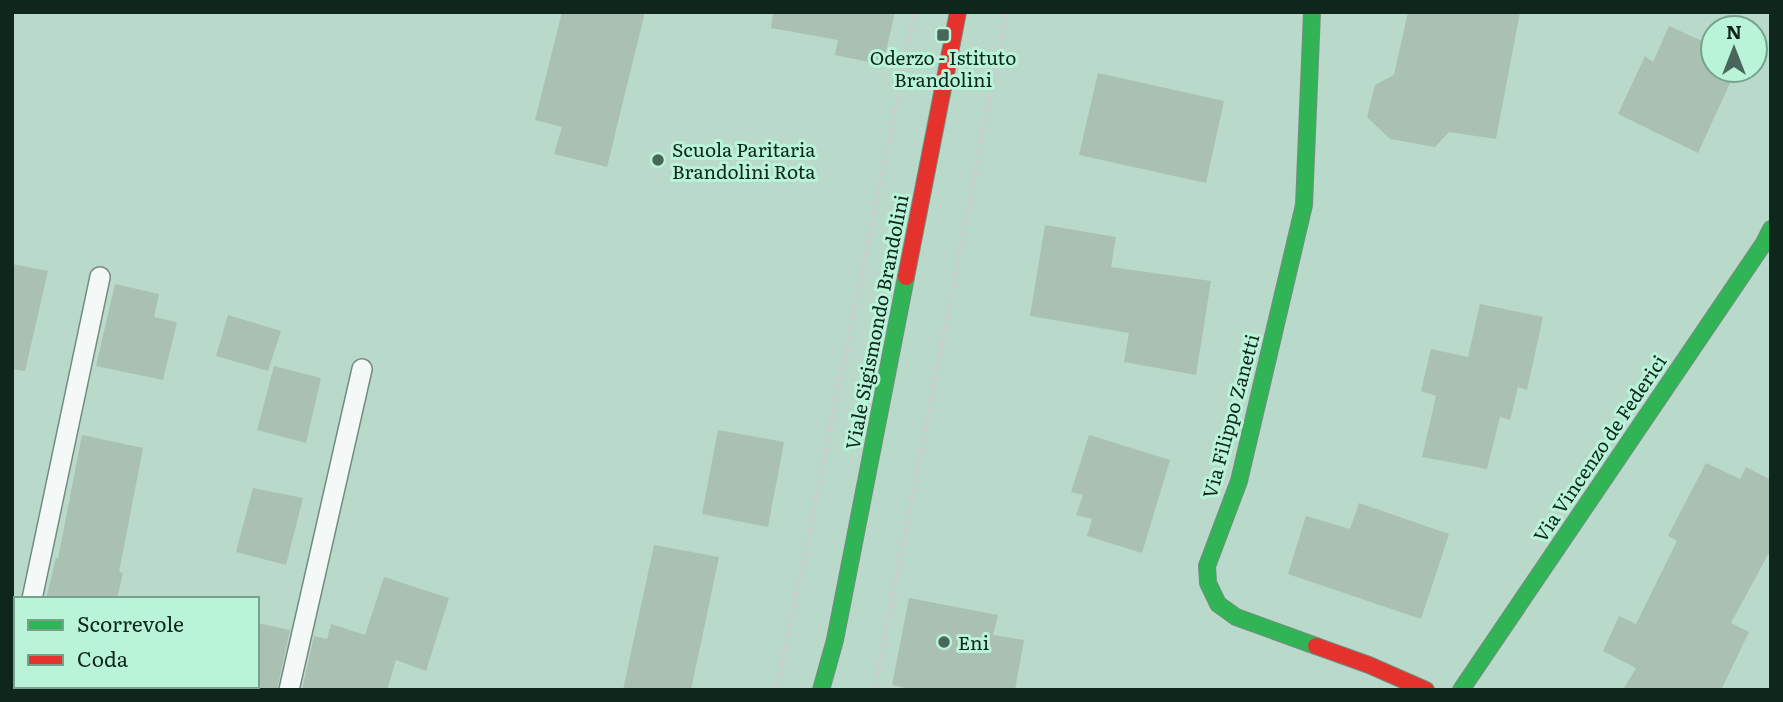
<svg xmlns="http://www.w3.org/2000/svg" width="1783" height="702" font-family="Literata,serif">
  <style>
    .building { fill: #aac0b2 }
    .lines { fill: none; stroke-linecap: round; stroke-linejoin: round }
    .lane-casing { stroke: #738c81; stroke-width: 22 }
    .street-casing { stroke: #738c81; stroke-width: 41 }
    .fast-casing { stroke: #738c81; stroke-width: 18 }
    .jam-casing { stroke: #738c81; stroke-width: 18 }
    .path { stroke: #c7d0cc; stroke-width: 4.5; stroke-dasharray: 7 3.5; stroke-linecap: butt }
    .lane { stroke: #f4f9f7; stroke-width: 19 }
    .street { stroke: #f4f9f7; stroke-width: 38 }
    .fast { stroke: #30b455; stroke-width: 16 }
    .jam { stroke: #e5322d; stroke-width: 16 }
    .poi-dot { fill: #4a6559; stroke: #b9f4d9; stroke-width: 2.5 }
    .labels { text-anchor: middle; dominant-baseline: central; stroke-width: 6; stroke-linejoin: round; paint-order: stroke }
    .poi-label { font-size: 19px; fill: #0e261c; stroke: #b9f4d9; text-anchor: start }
    .street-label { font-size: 19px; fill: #0e261c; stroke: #b9f4d9 }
  </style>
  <rect width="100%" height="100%" fill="#b9d9cb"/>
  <g class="building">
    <path d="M562,12H645L607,167L554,154L562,127L535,120Z"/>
    <path d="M773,12H895L883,65L835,55L838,40L771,28Z"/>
    <path d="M1408,12H1520L1496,139L1449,132L1435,147L1390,139L1367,117L1375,85L1394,75Z"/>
    <path d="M1669,26L1713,46V70H1736L1698,153L1618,114L1645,56L1653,62Z"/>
    <path d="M1098,73L1224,101L1206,183L1079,155Z"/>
    <path d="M1045,225L1116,237L1111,267L1211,281L1196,375L1124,362L1129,333L1030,316Z"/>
    <path d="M12,264L48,271L25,371L12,369Z"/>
    <path d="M115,284L159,294L154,317L177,322L163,380L96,366Z"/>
    <path d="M1480,304L1543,317L1527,390L1518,387L1510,420L1500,417L1487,469L1422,457L1436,396L1421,391L1431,349L1468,357Z"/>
    <path d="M228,315L281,331L268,371L216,356Z"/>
    <path d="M274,366L321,378L306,443L257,430Z"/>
    <path d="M718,430L784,442L768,527L702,514Z"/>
    <path d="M82,435L143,448L119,572L123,573L117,599H46L56,558L58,559Z"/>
    <path d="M1089,435L1170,460L1142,553L1087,536L1092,519L1076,515L1083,495L1071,492Z"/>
    <path d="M1706,463L1740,479L1746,467L1771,480V549L1731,623L1749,632L1721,690H1623L1636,668L1603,651L1619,616L1636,624L1677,541L1668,536Z"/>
    <path d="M253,488L303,498L286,565L236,552Z"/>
    <path d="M1359,503L1449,534L1421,619L1288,574L1306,516L1350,529Z"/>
    <path d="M654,545L719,557L691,690H623Z"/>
    <path d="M384,577L449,598L426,671L396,660L387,690H302L314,636L327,639L331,624L365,635Z"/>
    <path d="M909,598L998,615L993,635L1024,640L1015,690H915L892,685Z"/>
    <path d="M257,623L290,630L277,690H257Z"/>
  </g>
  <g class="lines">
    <g class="lane-casing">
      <g id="lane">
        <path d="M32,599L100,277"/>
        <path d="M289,690L362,369"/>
      </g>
    </g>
    <g class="street-casing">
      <path id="street" d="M16,686L26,690"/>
    </g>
    <g class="fast-casing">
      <g id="fast">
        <path d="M1312,12L1304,205L1239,481L1207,566L1208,583L1218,604L1236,617L1316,646"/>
        <path d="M821,690L835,640L906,277"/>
        <path d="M1461,690L1764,243L1771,229"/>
      </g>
    </g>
    <g class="jam-casing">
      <g id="jam">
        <path d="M906,277L958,12"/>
        <path d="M1316,646L1369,665L1426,690"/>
      </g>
    </g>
    <g class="path">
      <path d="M777,690L915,12"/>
      <path d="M874,690L1007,12"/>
    </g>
    <use href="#lane" class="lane"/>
    <use href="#street" class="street"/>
    <use href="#fast" class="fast"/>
    <use href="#jam" class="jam"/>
  </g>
  <g class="poi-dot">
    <rect x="936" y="28" width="14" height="14" rx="3.5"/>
    <circle cx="658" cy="160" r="7"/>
    <circle cx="944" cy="642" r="7"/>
  </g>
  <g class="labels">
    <g class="poi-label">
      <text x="943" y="57" text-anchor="middle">Oderzo - Istituto<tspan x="943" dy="22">Brandolini</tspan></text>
      <text x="672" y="149">Scuola Paritaria<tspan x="672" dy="22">Brandolini Rota</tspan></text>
      <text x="958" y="642">Eni</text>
    </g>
    <g class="street-label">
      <text transform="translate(876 322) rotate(-79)">Viale Sigismondo Brandolini</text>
      <text transform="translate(1230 416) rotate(-75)">Via Filippo Zanetti</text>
      <text transform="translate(1599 448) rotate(-56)">Via Vincenzo de Federici</text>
    </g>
  </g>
  <rect width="1783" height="702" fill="none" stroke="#0e261c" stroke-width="28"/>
  <rect x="14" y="597" width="245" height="91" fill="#b9f4d9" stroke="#75a28d" stroke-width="2"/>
  <rect x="28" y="620" width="35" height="10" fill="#30b455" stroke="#75a28d" stroke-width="2"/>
  <text x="77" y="632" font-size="21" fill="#0e261c">Scorrevole</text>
  <rect x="28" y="655" width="35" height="10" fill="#e5322d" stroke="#75a28d" stroke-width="2"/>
  <text x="77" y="667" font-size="21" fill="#0e261c">Coda</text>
  <g transform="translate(1734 49)"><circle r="33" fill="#b9f4d9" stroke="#75a28d" stroke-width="2"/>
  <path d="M0-5L12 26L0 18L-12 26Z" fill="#4a6559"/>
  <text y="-10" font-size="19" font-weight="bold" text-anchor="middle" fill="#0e261c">N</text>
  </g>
</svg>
